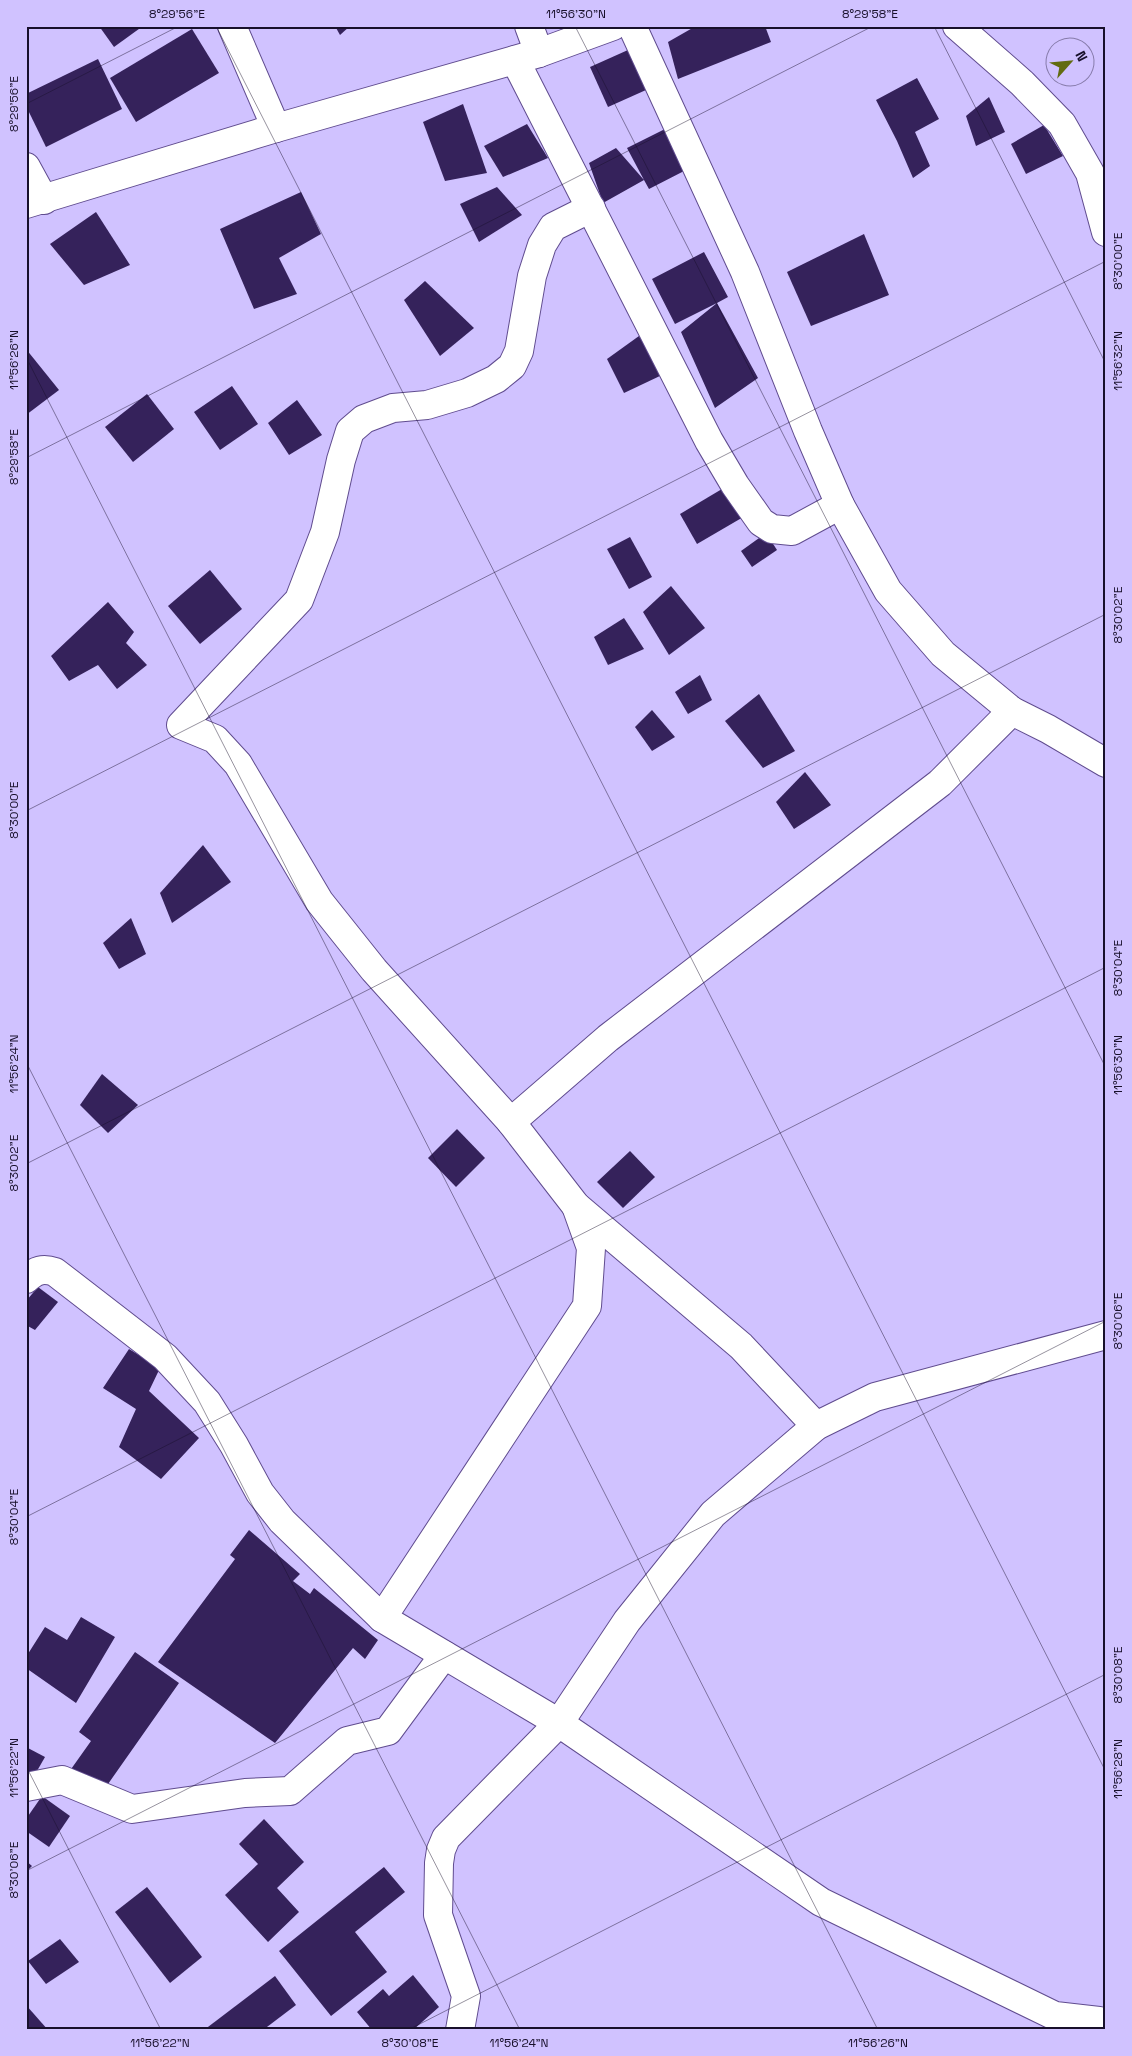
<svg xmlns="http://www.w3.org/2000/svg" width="1132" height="2056" font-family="'Space Grotesk',sans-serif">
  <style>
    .building { fill: #35225b }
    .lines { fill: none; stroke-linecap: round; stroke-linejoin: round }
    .minor-casing { stroke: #604c8f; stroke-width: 30 }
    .minor { stroke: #fff; stroke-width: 28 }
    .ticks { fill: none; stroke: #18102b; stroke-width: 1; stroke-opacity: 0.45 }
    .neatline { fill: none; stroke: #18102b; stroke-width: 2 }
    .ticks-label { font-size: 12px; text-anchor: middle; fill: #18102b }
  </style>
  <rect width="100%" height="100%" fill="#d0c2ff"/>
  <g class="building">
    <path d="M99,26H143L114,47Z"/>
    <path d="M335,26H350L340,35Z"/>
    <path d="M696,26H765L771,42L678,79L668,42Z"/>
    <path d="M192,29L219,73L136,122L110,78Z"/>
    <path d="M628,50L646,90L608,107L590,67Z"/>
    <path d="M98,59L122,109L46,147L26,106V94Z"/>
    <path d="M917,78L939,119L915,132L930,166L913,178L897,141L876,100Z"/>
    <path d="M989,97L1005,132L976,146L966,116Z"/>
    <path d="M463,104L487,173L445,181L423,122Z"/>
    <path d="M527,124L548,158L503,177L484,146Z"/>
    <path d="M1044,125L1063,156L1026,174L1011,144Z"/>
    <path d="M665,129L686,170L649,189L644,180L603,203L589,163L616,148L644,180L627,148Z"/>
    <path d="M497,187L522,215L479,242L460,204Z"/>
    <path d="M301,192L321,234L279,258L297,294L254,309L220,229Z"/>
    <path d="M96,212L130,265L84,285L50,244Z"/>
    <path d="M864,234L889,295L811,326L787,272Z"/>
    <path d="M704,252L728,297L717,303L758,378L715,408L681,332L717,303L675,324L652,279Z"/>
    <path d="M425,281L474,328L440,356L404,300Z"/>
    <path d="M639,336L662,375L624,393L607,359Z"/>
    <path d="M26,349L59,390L26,415Z"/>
    <path d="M232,386L258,424L220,450L194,412Z"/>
    <path d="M147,394L174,429L133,462L105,427Z"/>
    <path d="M297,400L322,435L289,455L268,423Z"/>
    <path d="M727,486L745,516L697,544L680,514Z"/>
    <path d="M766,533L777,550L752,567L741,551Z"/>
    <path d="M630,537L652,577L629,589L607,549Z"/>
    <path d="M210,570L242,609L200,644L168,606Z"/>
    <path d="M671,586L705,628L669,655L643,612Z"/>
    <path d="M108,602L134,632L126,643L147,665L117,689L98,665L69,681L51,656Z"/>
    <path d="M624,618L644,649L608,665L594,637Z"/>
    <path d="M700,675L712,700L688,714L675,692Z"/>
    <path d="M759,694L795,751L763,768L725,721Z"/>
    <path d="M652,710L675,737L652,751L635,727Z"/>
    <path d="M805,772L831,805L794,829L776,802Z"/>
    <path d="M203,845L231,882L172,923L160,893Z"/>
    <path d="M131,918L146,954L119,969L103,943Z"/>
    <path d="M102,1074L138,1105L108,1133L80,1105Z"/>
    <path d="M457,1129L485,1158L456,1187L428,1158Z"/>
    <path d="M630,1151L655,1177L623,1208L597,1182Z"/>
    <path d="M38,1287L58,1302L35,1330L26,1325V1301Z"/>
    <path d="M129,1349L160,1368L149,1391L199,1438L161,1479L119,1447L136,1409L103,1388Z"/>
    <path d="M249,1530L300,1574L293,1581L310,1594L314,1588L378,1640L365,1659L353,1648L275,1743L158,1662L235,1559L230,1555Z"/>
    <path d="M81,1617L115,1637L76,1703L26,1668V1657L45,1627L67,1640Z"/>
    <path d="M135,1652L179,1683L101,1794L69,1772L91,1741L79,1732Z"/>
    <path d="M26,1747L45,1757L29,1785L26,1783Z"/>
    <path d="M42,1796L70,1816L49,1847L26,1831V1819Z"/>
    <path d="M264,1819L304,1862L277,1888L299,1912L268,1942L225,1895L258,1864L239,1844Z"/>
    <path d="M26,1861L32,1866L26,1872Z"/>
    <path d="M384,1867L405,1892L355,1932L387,1972L331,2016L279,1951Z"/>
    <path d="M147,1887L202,1957L170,1983L115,1912Z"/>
    <path d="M60,1939L79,1962L46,1984L28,1961Z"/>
    <path d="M413,1975L439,2007L413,2030H372L357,2012L383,1989L389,1996Z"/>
    <path d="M275,1976L296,2005L263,2030H204Z"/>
    <path d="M26,2005L48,2030H26Z"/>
  </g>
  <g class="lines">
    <g class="minor-casing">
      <g id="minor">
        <path d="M232,26L276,128"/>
        <path d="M529,26L539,53"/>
        <path d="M632,26L745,272L808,431L840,505L888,591L943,654L1012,711L1048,729L1106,763"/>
        <path d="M957,26L1022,83L1062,124L1090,173L1106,232"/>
        <path d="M515,60L709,441L735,485L761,522L772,529L792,531L840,505"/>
        <path d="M26,167L44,200"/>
        <path d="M26,204L276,128L539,53L613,26"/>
        <path d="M591,208L553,227L542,245L532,276L519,351L512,366L496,379L467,393L427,405L393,408L364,419L350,431L341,460L325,532L299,600L181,725L215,739L238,764L319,901L374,970L511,1122L576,1206L741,1346L816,1426"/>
        <path d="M511,1122L608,1038L940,783L1012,711"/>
        <path d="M26,1279C36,1270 43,1268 55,1272L165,1357L207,1402L234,1445L260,1493L282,1521L382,1618L559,1723L821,1902L1055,2016L1099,2021L1106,2025"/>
        <path d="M382,1618L587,1306L591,1248L576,1206"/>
        <path d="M26,1787L62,1780L132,1809L245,1793L290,1791L347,1741L388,1731L444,1655"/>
        <path d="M460,2030L466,1996L438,1915L439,1863L441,1850L446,1838L559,1723L627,1621L713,1514L816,1426L875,1397L1106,1335"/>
      </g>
    </g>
    <use href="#minor" class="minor"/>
  </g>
  <path class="ticks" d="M216,26L1106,1772M575,26L1106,1068M934,26L1106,364M26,104L179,26M26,357L878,2030M26,458L873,26M26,811L1106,261M26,1062L520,2030M26,1164L1106,614M26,1517L1106,967M26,1766L161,2030M26,1871L1106,1321M408,2030L1106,1674M1101,2030L1106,2027"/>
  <rect width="1132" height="2056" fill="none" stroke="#d0c2ff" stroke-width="55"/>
  <g transform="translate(1070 62) rotate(63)"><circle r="24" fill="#d0c2ff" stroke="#867baa"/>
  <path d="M0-4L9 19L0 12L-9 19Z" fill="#626b10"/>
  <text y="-8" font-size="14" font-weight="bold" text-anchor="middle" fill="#18102b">N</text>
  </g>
  <rect x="28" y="28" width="1076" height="2000" class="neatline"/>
  <g class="ticks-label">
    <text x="177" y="18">8°29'56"E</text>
    <text x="576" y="18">11°56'30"N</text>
    <text x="870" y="18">8°29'58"E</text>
    <text transform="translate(14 104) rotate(-90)" y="4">8°29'56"E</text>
    <text transform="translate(1118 261) rotate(-90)" y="4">8°30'00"E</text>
    <text transform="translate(14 360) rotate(-90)" y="4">11°56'26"N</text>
    <text transform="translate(1118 361) rotate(-90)" y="4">11°56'32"N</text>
    <text transform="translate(14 457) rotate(-90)" y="4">8°29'58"E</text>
    <text transform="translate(1118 615) rotate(-90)" y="4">8°30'02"E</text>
    <text transform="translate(14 810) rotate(-90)" y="4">8°30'00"E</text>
    <text transform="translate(1118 968) rotate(-90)" y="4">8°30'04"E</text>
    <text transform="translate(14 1064) rotate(-90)" y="4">11°56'24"N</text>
    <text transform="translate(1118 1065) rotate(-90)" y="4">11°56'30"N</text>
    <text transform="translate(14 1163) rotate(-90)" y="4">8°30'02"E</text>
    <text transform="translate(1118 1321) rotate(-90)" y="4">8°30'06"E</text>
    <text transform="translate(14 1517) rotate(-90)" y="4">8°30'04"E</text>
    <text transform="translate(1118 1675) rotate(-90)" y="4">8°30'08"E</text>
    <text transform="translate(14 1768) rotate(-90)" y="4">11°56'22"N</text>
    <text transform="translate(1118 1769) rotate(-90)" y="4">11°56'28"N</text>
    <text transform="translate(14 1870) rotate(-90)" y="4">8°30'06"E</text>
    <text x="160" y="2047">11°56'22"N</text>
    <text x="410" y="2047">8°30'08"E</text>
    <text x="519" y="2047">11°56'24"N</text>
    <text x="878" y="2047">11°56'26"N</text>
  </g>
</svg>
